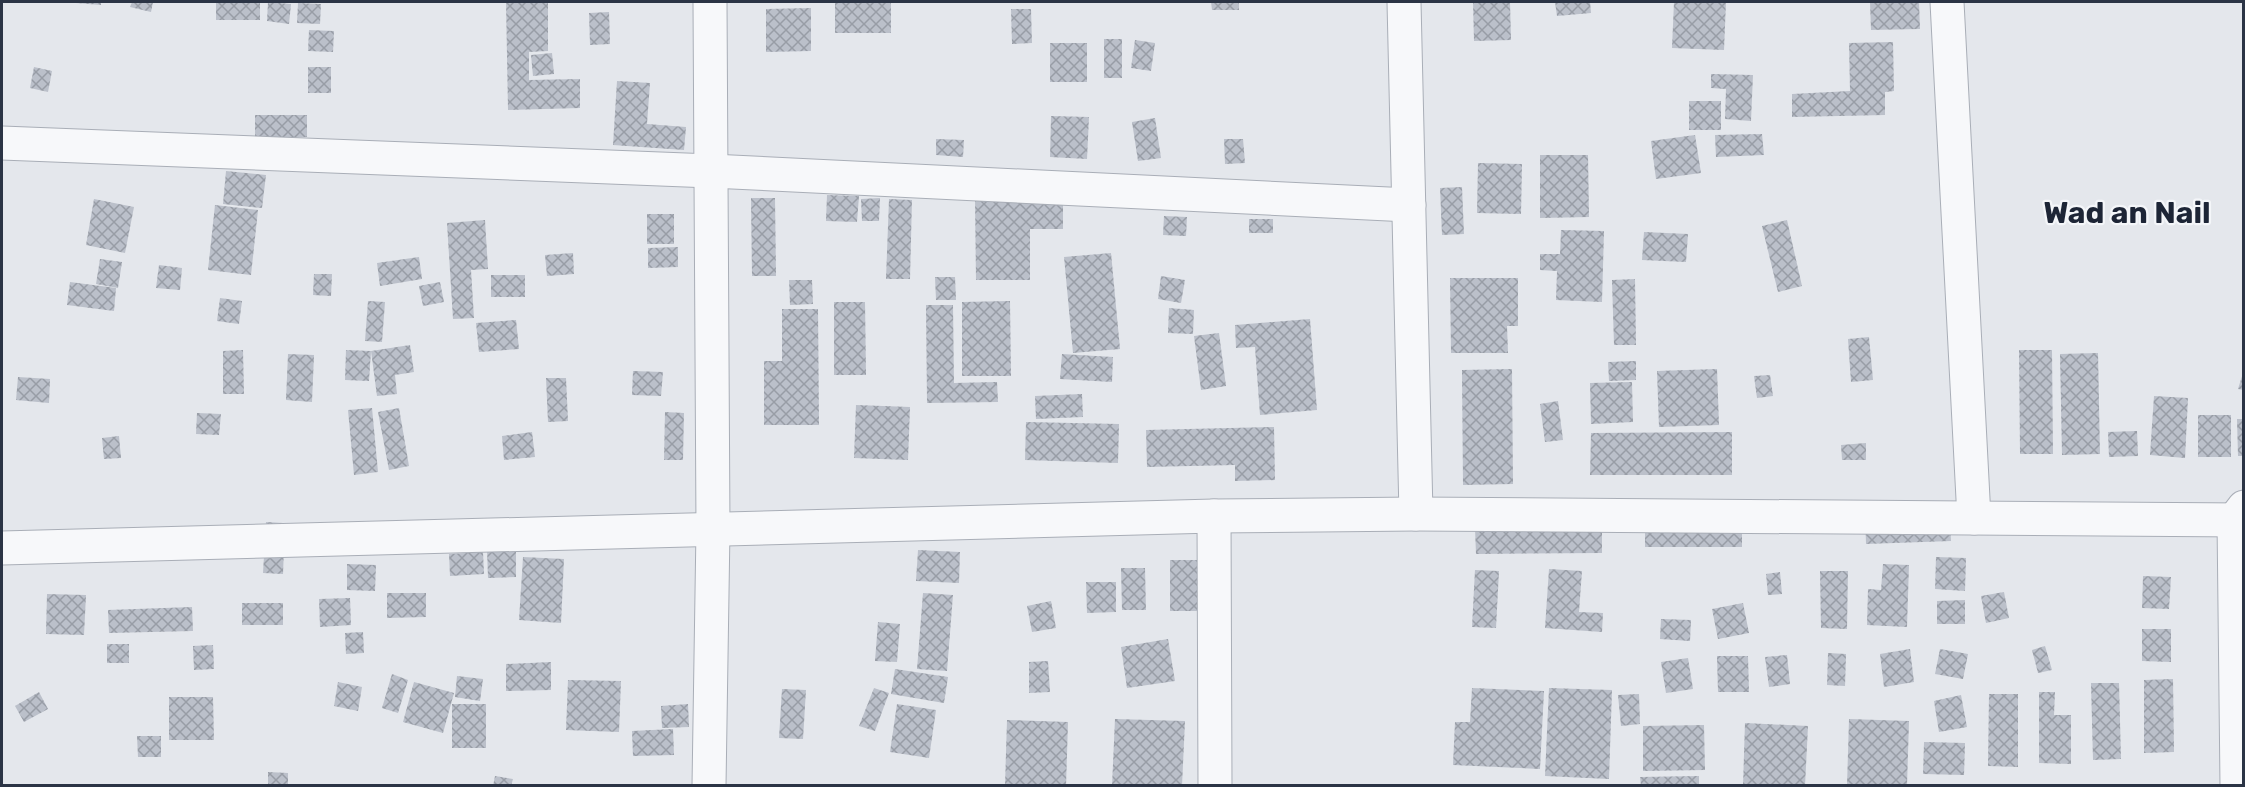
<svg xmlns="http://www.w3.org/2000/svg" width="2245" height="787" font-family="Rubik,sans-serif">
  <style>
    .building { fill: url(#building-cross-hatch) }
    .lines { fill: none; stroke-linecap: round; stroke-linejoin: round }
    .minor-casing { stroke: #a9aeb7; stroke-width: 35 }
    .minor { stroke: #f7f8fa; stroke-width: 33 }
    .labels { text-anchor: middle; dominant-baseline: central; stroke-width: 4.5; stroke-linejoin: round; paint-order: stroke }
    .town-label { font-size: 30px; font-weight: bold; fill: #1d2536; stroke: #f4f6f9 }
  </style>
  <defs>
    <pattern id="building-cross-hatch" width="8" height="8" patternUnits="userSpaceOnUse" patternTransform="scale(1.5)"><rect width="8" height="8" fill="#bbc0ca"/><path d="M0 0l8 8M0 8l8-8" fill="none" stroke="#989da6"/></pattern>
  </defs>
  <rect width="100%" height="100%" fill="#e4e7ec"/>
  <g class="building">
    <path d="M76,2H101V5L76,3Z"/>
    <path d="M132,2H153L151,12L130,7Z"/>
    <rect x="216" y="2" width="44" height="18"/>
    <path d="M268,2L291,4L289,24L267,21Z"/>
    <path d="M506,2H548V51L529,52V80L580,79V108L508,110Z"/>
    <rect x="835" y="2" width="56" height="31"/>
    <path d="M1211,2H1239V10H1212Z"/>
    <path d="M1473,2H1510L1511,40L1474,41Z"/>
    <path d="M1555,2H1590L1591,13L1557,16Z"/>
    <path d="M1674,2H1726L1724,50L1672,48Z"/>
    <path d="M1870,2H1919L1920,29L1871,30Z"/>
    <path d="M298,3L321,4L320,24L297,23Z"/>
    <path d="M811,8V51L766,52V9Z"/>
    <path d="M1011,9H1031L1032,43L1012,44Z"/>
    <path d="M609,12L610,44L590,45L589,13Z"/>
    <path d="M309,30L334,31L333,52L308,51Z"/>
    <rect x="1104" y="39" width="18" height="39"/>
    <path d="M1135,40L1155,43L1151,71L1131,68Z"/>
    <path d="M1893,42L1894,91L1885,92V115L1792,117V94L1850,91L1849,43Z"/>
    <rect x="1050" y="43" width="37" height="39"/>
    <path d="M552,53L554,74L533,76L531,55Z"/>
    <path d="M34,67L52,71L48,92L30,88Z"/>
    <rect x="308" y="67" width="23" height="26"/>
    <path d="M1711,74L1753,75L1751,121L1725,119L1726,89L1711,88Z"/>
    <path d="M617,81L650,83L647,124L686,127L684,150L613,145Z"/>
    <rect x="1689" y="101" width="32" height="29"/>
    <path d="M255,115H307V137L255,138Z"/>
    <path d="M1051,116L1089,117L1087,159L1050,157Z"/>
    <path d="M1155,118L1161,158L1138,161L1132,122Z"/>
    <path d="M1762,134L1764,155L1716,157L1715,135Z"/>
    <path d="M1695,135L1701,173L1656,179L1651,141Z"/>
    <path d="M936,139L964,140L963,157L936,155Z"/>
    <path d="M1224,139H1243L1245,163L1225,164Z"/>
    <path d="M1540,155H1588L1589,217L1540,218Z"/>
    <path d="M1478,163L1522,164L1521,214L1477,213Z"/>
    <path d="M226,171L266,175L262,208L223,204Z"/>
    <path d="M1462,187L1464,234L1442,235L1440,188Z"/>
    <path d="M827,195L859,196L857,222L826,221Z"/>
    <path d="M751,198H775L776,276H752Z"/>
    <path d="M880,198L879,221H862L861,199Z"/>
    <path d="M94,199L134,207L125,253L86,245Z"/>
    <path d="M889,199L912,200L910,279H886Z"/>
    <path d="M975,199H1063V229H1030V280H976Z"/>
    <path d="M215,205L258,210L251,275L208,270Z"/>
    <rect x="647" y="214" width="27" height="30"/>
    <path d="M1164,216L1187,217L1186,236L1163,235Z"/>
    <rect x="1249" y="219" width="24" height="14"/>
    <path d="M485,220L488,269L471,270L474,318L453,319L447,223Z"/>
    <path d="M1787,220L1802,286L1778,292L1762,226Z"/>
    <path d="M1561,230L1604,231L1602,302L1556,300L1557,271L1540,270V254H1560Z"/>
    <path d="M1644,232L1688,234L1686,262L1642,260Z"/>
    <path d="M678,247V267L648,268V248Z"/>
    <path d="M573,253L574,274L547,276L545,255Z"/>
    <path d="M1111,253L1120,349L1073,353L1064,257Z"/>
    <path d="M419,257L422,279L380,286L377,263Z"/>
    <path d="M100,259L122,262L118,288L96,284Z"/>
    <path d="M159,265L182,268L180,290L156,288Z"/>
    <path d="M314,274H332L331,296L313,295Z"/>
    <rect x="491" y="275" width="34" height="22"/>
    <path d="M1161,276L1185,280L1181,303L1158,299Z"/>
    <path d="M935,277H955L956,300H936Z"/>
    <path d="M1450,278H1518V326H1507L1508,353H1451Z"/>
    <path d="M1635,279L1636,345H1614L1612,280Z"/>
    <path d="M789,280H812L813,304L790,305Z"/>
    <path d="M70,282L116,288L114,311L67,305Z"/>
    <path d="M440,282L444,302L423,306L419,286Z"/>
    <path d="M220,298L242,301L239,324L217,321Z"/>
    <path d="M368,301L385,302L382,342L365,341Z"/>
    <path d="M1010,301L1011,376H962V302Z"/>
    <path d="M834,302H865L866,375H834Z"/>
    <path d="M926,305H953L954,383L997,382L998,402L927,403Z"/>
    <path d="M1169,308L1194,310L1193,334L1168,333Z"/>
    <path d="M782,309H818L819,425H764V361H782Z"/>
    <path d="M1310,319L1317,410L1260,415L1255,347L1236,348L1235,325Z"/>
    <path d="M516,320L519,349L479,352L476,323Z"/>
    <path d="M1219,333L1226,386L1201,390L1194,336Z"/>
    <path d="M1869,337L1873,380L1851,382L1848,339Z"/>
    <path d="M410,345L414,372L395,375L397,394L377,396L371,351Z"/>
    <path d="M243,350L244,394H223V351Z"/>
    <path d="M346,350L371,351L369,381L345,380Z"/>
    <path d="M2019,350H2052L2053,454H2020Z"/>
    <path d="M2098,353L2100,454L2062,455L2060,354Z"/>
    <path d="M288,354L314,355L312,402L286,400Z"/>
    <path d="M1062,354L1113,357L1112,382L1060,379Z"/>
    <path d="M1636,361V380L1609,381L1608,362Z"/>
    <path d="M1512,369L1513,484L1463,485L1462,370Z"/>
    <path d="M1717,369L1719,425L1659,427L1657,371Z"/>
    <path d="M633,371L663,372L661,396L632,395Z"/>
    <path d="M2243,373H2244V390L2238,389Z"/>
    <path d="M1770,375L1773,396L1757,398L1754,376Z"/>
    <path d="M18,377L50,379L49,403L16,400Z"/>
    <path d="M546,378H566L568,421L548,422Z"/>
    <path d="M1632,382L1633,422L1591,424L1590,383Z"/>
    <path d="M1082,394L1083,417L1036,419L1035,396Z"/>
    <path d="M2154,396L2188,398L2185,458L2150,455Z"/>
    <path d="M1558,401L1563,440L1545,442L1540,404Z"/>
    <path d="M856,405L910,407L908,460L854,458Z"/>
    <path d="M372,408L378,472L354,475L348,410Z"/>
    <path d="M399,408L409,466L389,470L378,412Z"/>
    <path d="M665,412L684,413L683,460H664Z"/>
    <path d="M197,413L221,414L219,435L196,434Z"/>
    <rect x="2198" y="415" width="33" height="42"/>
    <path d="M2237,419H2244V456H2238Z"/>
    <path d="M1026,422L1119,424L1118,463L1025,460Z"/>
    <path d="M1274,427L1275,480L1235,481V465L1147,467L1146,430Z"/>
    <path d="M2137,431L2138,456L2109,457L2108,432Z"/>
    <path d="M532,432L535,457L504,460L502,436Z"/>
    <path d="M1732,432V475H1590L1591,433Z"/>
    <path d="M119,436L121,458L104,459L102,438Z"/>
    <path d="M1866,443V460H1842L1841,445Z"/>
    <path d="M1865,509L1950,523L1951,541L1866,544Z"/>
    <path d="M266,522L300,524L284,548L283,574L263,573Z"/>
    <rect x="1645" y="523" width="97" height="24"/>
    <path d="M1602,527V553L1476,554L1475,528Z"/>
    <path d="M516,548V577L488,578L487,549Z"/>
    <path d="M918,550L960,552L959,583L916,581Z"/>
    <path d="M483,552L484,574L450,576L449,554Z"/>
    <path d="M523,557L564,559L561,623L519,620Z"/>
    <path d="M1936,557L1966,558L1965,591L1935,589Z"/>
    <rect x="1170" y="560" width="30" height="51"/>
    <path d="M347,564L376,565L375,591L347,590Z"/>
    <path d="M1883,564L1909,565L1907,627L1867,625L1868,589L1881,590Z"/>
    <path d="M1121,568H1145L1146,610H1122Z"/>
    <path d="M1549,569L1582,571L1579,612L1603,613L1602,632L1545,628Z"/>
    <path d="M1475,570L1499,571L1496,628L1472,627Z"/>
    <path d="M1820,571H1848L1847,629L1821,628Z"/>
    <path d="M1780,572L1782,594L1768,595L1766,574Z"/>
    <path d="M2143,576L2171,577L2169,609L2142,608Z"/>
    <path d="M1086,582H1116V612L1087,613Z"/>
    <path d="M2004,592L2009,618L1986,623L1981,596Z"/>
    <path d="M387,593H426V617L387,618Z"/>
    <path d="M923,593L953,595L947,671L917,669Z"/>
    <path d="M47,594L86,595L84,635L46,634Z"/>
    <path d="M350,598L351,625L320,627L319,599Z"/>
    <path d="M1965,600V624H1937V601Z"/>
    <path d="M1051,601L1056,628L1032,632L1027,606Z"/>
    <rect x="242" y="603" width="41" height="22"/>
    <path d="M1743,603L1749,633L1718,639L1712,609Z"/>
    <path d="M192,607L193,631L109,633L108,610Z"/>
    <path d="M1661,619L1691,620L1690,641L1660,639Z"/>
    <path d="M878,622L900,624L897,662L875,661Z"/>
    <path d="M2142,629H2171V662L2142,661Z"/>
    <path d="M363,632L364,653L346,654L345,633Z"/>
    <path d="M1168,639L1175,681L1127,688L1121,647Z"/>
    <rect x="107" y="644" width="22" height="19"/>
    <path d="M213,645L214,669L194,670L193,646Z"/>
    <path d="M2045,646L2052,670L2038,673L2032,650Z"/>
    <path d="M1910,649L1914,682L1884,687L1880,654Z"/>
    <path d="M1940,649L1968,654L1963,679L1935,674Z"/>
    <path d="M1828,653L1846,654L1845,686L1827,685Z"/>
    <path d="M1787,655L1790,684L1769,687L1765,657Z"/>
    <path d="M1717,656H1748L1749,692H1718Z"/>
    <path d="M1688,658L1693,689L1666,693L1661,662Z"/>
    <path d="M1048,661L1050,692L1029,693V662Z"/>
    <path d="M551,662V690L506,691V664Z"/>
    <path d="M895,669L948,677L944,703L891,694Z"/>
    <path d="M392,674L408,680L398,713L382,708Z"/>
    <path d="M457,676L483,679L480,701L455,697Z"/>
    <path d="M2173,679L2174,752L2144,753V680Z"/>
    <path d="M568,680L621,681L619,732L566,730Z"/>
    <path d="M338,682L362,687L358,711L334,706Z"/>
    <path d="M414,682L454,693L443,733L403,722Z"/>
    <path d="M2091,683H2119L2121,759L2093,760Z"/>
    <path d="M874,688L889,693L875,731L859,726Z"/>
    <path d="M1472,688L1544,691L1540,769L1453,765L1455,722H1470Z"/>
    <path d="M1549,688L1612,690L1609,779L1545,776Z"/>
    <path d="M782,689L806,690L803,739L779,738Z"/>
    <path d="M39,692L48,709L24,722L15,706Z"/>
    <path d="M2039,692H2055L2054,715H2071V764L2039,763Z"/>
    <path d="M1639,694L1640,724L1621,726L1618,695Z"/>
    <path d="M1989,694H2018V767L1988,766Z"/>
    <path d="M1961,695L1967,727L1939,732L1934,701Z"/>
    <path d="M169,697H213L214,740H169Z"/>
    <rect x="452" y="704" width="34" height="44"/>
    <path d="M688,704L689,727L662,728L661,706Z"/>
    <path d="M897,704L936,710L929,758L890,752Z"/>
    <path d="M1115,719L1185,721L1182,786H1112Z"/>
    <path d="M1849,719L1909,721L1907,786H1847Z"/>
    <path d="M1007,720L1068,722L1066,786H1005Z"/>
    <path d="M1745,723L1808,726L1805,786H1743Z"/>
    <path d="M1704,725L1705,770L1643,771V726Z"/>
    <path d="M673,729L674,755L633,756L632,731Z"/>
    <path d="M137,736H161V757H138Z"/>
    <path d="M1924,742L1965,743L1964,775L1923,774Z"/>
    <path d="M268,772L288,773V786H268Z"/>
    <path d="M495,776L513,779L511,786H493Z"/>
    <path d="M1699,776V786H1641L1640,777Z"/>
  </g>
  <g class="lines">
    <g class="minor-casing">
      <g id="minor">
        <path d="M1404,2L1416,514"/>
        <path d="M1947,2L1974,518"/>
        <path d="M2,143L711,171L1409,205"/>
        <path d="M1214,516L1215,786"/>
        <path d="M2,548L1214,516L1416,514L2244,520"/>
        <path d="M709,786L713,529L710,2"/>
        <path d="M2237,786L2234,520L2244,507"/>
      </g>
    </g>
    <use href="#minor" class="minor"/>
  </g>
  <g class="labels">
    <g class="town-label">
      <text x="2127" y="213">Wad an Nail</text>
    </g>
  </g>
  <rect width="2245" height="787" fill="none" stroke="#2b3445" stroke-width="6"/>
</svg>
